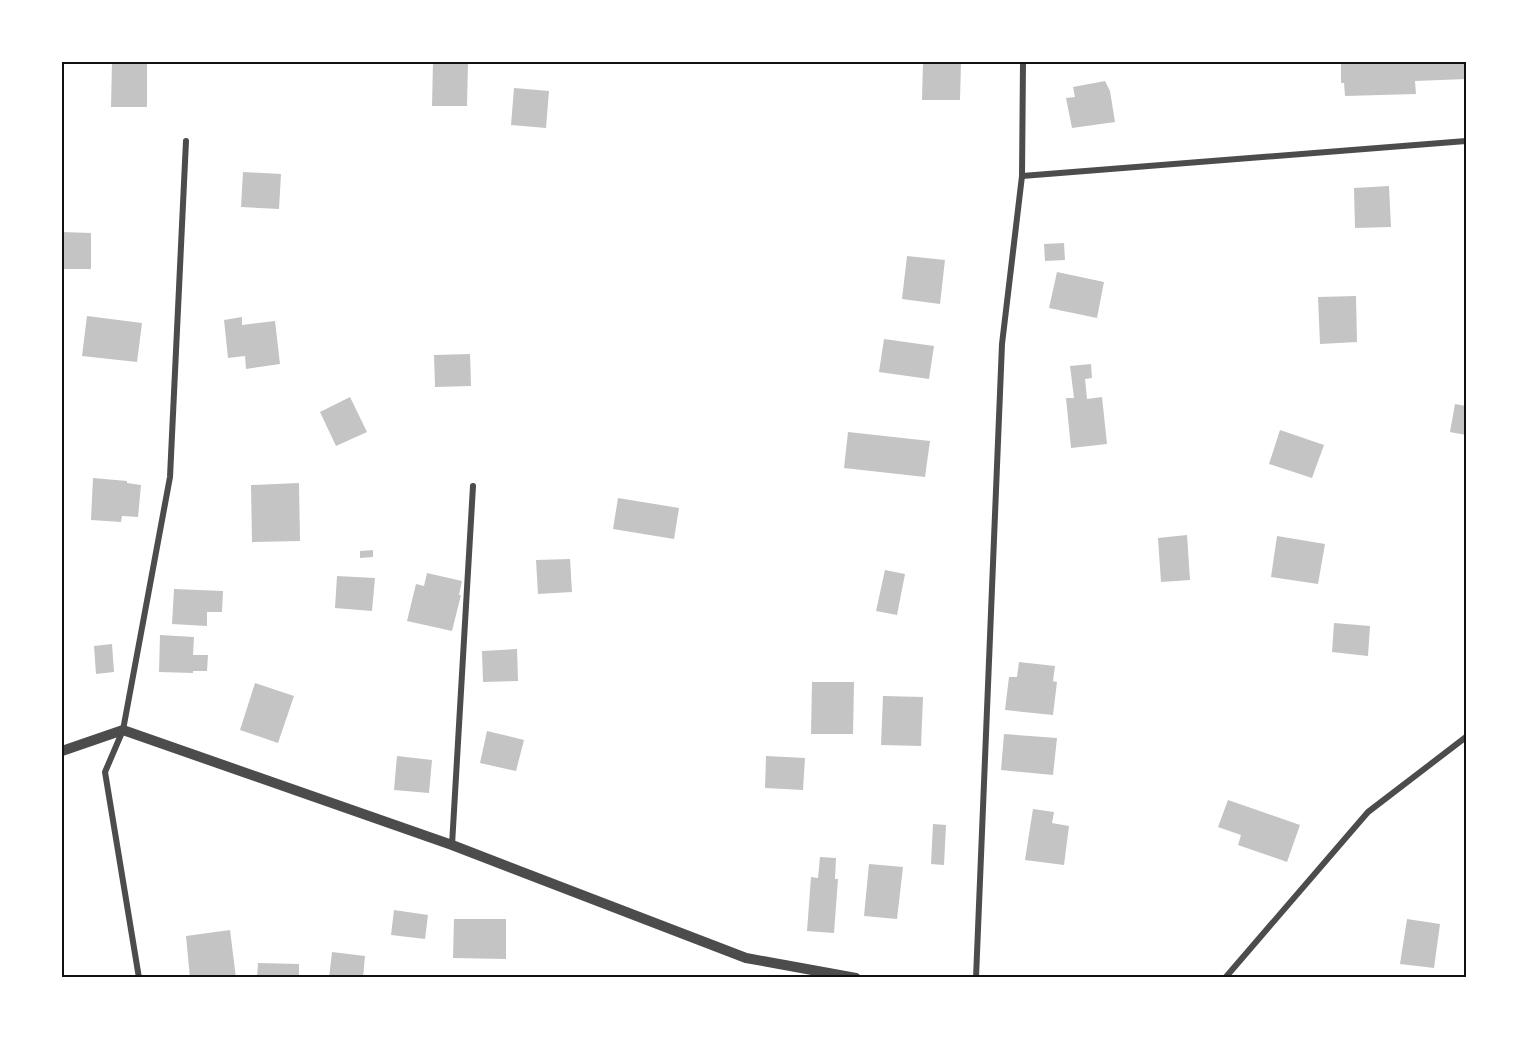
<svg xmlns="http://www.w3.org/2000/svg" width="1528" height="1039" font-family="Mulish,sans-serif">
  <style>
    .building { fill: #c4c4c4 }
    .lines { fill: none; stroke-linecap: round; stroke-linejoin: round }
    .minor { stroke: #4c4c4c; stroke-width: 6 }
    .tertiary { stroke: #4c4c4c; stroke-width: 10 }
    .neatline { fill: none; stroke: #111; stroke-width: 2 }
  </style>
  <rect width="100%" height="100%" fill="#fff"/>
  <g class="building">
    <path d="M112,62H147V107H111Z"/>
    <path d="M433,62H468L467,106H432Z"/>
    <path d="M923,62H961L960,100H922Z"/>
    <path d="M1341,62H1466V79L1415,81L1416,94L1345,96L1344,83H1341Z"/>
    <path d="M1105,81L1110,91L1115,122L1072,128L1066,98L1075,97L1073,87Z"/>
    <path d="M514,88L549,91L546,128L511,125Z"/>
    <path d="M243,172L281,174L279,209L241,207Z"/>
    <path d="M1389,186L1391,227L1355,228L1354,188Z"/>
    <path d="M62,232L91,233V269H62Z"/>
    <path d="M1064,243L1065,260L1045,261L1044,244Z"/>
    <path d="M907,256L945,260L940,304L902,299Z"/>
    <path d="M1057,272L1104,282L1097,318L1049,308Z"/>
    <path d="M1356,296L1357,342L1320,344L1318,297Z"/>
    <path d="M87,316L142,323L137,362L82,356Z"/>
    <path d="M242,317V325L275,321L280,364L246,369L245,356L228,358L224,320Z"/>
    <path d="M884,339L934,346L929,379L879,372Z"/>
    <path d="M470,354L471,386L435,387L434,355Z"/>
    <path d="M1091,364L1092,378L1085,379L1087,399L1102,397L1107,444L1071,448L1066,398H1074L1070,366Z"/>
    <path d="M350,397L367,432L336,446L320,412Z"/>
    <path d="M1455,404L1466,406V435L1450,432Z"/>
    <path d="M1280,430L1324,445L1312,478L1269,464Z"/>
    <path d="M848,432L930,441L925,477L844,468Z"/>
    <path d="M93,478L127,481V483L141,485L138,517L122,516L121,522L91,520Z"/>
    <path d="M299,483L300,541L252,542L251,485Z"/>
    <path d="M618,498L679,508L674,539L613,529Z"/>
    <path d="M1187,535L1190,580L1161,582L1158,538Z"/>
    <path d="M1277,536L1325,544L1318,584L1271,577Z"/>
    <path d="M373,550V557L360,558V551Z"/>
    <path d="M570,559L572,592L538,594L536,560Z"/>
    <path d="M885,570L905,574L897,615L876,611Z"/>
    <path d="M427,573L462,581L459,595H461L452,631L407,621L416,584L424,586Z"/>
    <path d="M337,576L375,578L372,611L335,608Z"/>
    <path d="M174,589L223,591L222,612H207V626L172,624Z"/>
    <path d="M1334,623L1370,626L1368,656L1332,652Z"/>
    <path d="M160,635L194,637L193,655H208L207,671H193V673L159,672Z"/>
    <path d="M112,644L114,672L96,674L94,646Z"/>
    <path d="M517,649L518,681L483,682L482,651Z"/>
    <path d="M1019,662L1055,666L1053,681L1057,682L1053,715L1005,710L1009,677H1017Z"/>
    <path d="M812,682H854L853,734H811Z"/>
    <path d="M255,683L294,696L278,743L240,730Z"/>
    <path d="M883,696L923,697L921,746L881,745Z"/>
    <path d="M487,731L524,740L516,771L480,763Z"/>
    <path d="M1004,734L1057,738L1053,775L1001,770Z"/>
    <path d="M397,756L432,760L429,793L394,790Z"/>
    <path d="M766,756L805,758L803,790L765,788Z"/>
    <path d="M1228,800L1300,825L1287,862L1238,845L1241,835L1218,827Z"/>
    <path d="M1033,809L1054,812L1052,823L1069,826L1064,865L1025,860Z"/>
    <path d="M933,824L946,825L944,865L931,864Z"/>
    <path d="M820,857L836,858L835,879H838L834,933L807,931L811,877L818,878Z"/>
    <path d="M869,864L903,867L897,919L864,916Z"/>
    <path d="M394,910L428,915L425,939L391,935Z"/>
    <path d="M454,919H506V959L453,958Z"/>
    <path d="M1407,919L1440,924L1434,968L1400,964Z"/>
    <path d="M230,930L236,978H190L186,936Z"/>
    <path d="M332,952L365,956L363,978H329Z"/>
    <path d="M258,963L299,964V978H257Z"/>
  </g>
  <g class="lines">
    <g class="minor">
      <path d="M1022,176L1466,141"/>
      <path d="M452,845L473,486"/>
      <path d="M139,978L105,772L123,730L170,477L186,141"/>
      <path d="M976,978L1002,344L1022,176L1023,62"/>
      <path d="M1225,978L1368,812L1466,737"/>
    </g>
    <path class="tertiary" d="M62,751L123,730L452,845L746,958L856,978"/>
  </g>
  <rect width="1528" height="1039" fill="none" stroke="#ffffff" stroke-width="126"/>
  <rect x="63" y="63" width="1402" height="913" class="neatline"/>
</svg>
